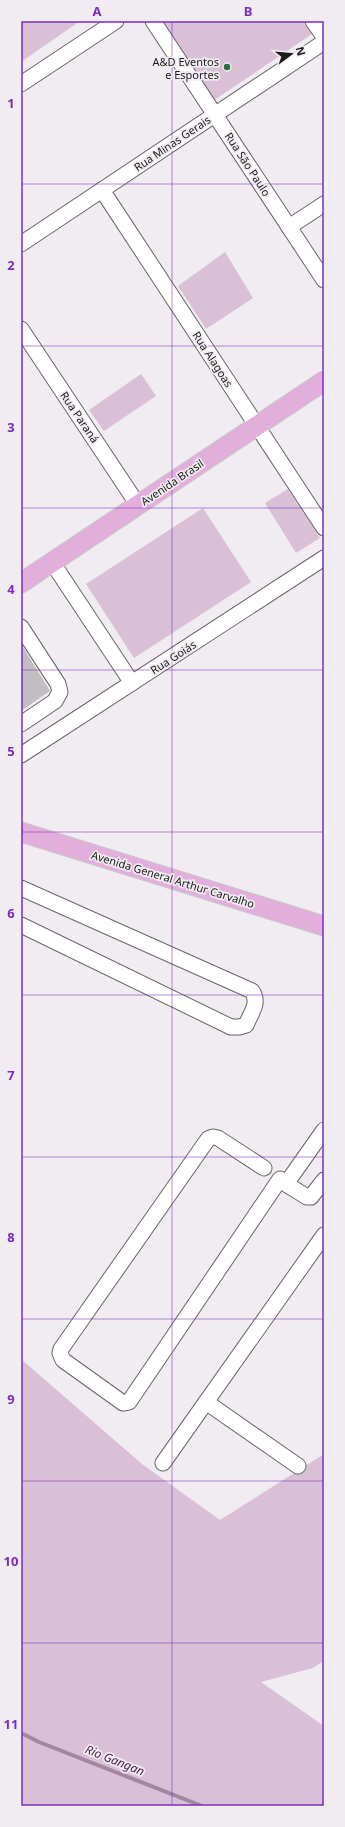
<svg xmlns="http://www.w3.org/2000/svg" width="345" height="1827" font-family="'Noto Sans',sans-serif">
  <style>
    .green { fill: #d9c0d6 }
    .lines { fill: none; stroke-linecap: round; stroke-linejoin: round }
    .stream { stroke: #a586a1; stroke-width: 4 }
    .building { fill: #c2bdc1 }
    .minor-casing { stroke: #696568; stroke-width: 17 }
    .major-casing { stroke: #c9c8c9; stroke-width: 21 }
    .minor { stroke: #fff; stroke-width: 15 }
    .major { stroke: #e2afdd; stroke-width: 19 }
    .grid { fill: none; stroke: #7b2cbf; stroke-width: 1; stroke-opacity: 0.55 }
    .poi-dot { fill: #29713e; stroke: #f1ecf1; stroke-width: 1.5 }
    .labels { text-anchor: middle; dominant-baseline: central; stroke-width: 3.5; stroke-linejoin: round; paint-order: stroke }
    .poi-label { font-size: 11px; fill: #1d1b1c; stroke: #f1ecf1; text-anchor: end }
    .street-label { font-size: 11px; fill: #1d1b1c; stroke: #f1ecf1 }
    .water-label { font-size: 12px; font-style: italic; fill: #4f264c; stroke: #f1ecf1 }
    .neatline { fill: none; stroke: #7b2cbf; stroke-width: 1.5 }
    .grid-label { font-size: 13px; text-anchor: middle; font-weight: bold; fill: #7b2cbf }
  </style>
  <rect width="100%" height="100%" fill="#f1ecf1"/>
  <g class="green">
    <path d="M21,21H80L21,62Z"/>
    <path d="M160,21H303L312,34L213,101Z"/>
    <path d="M225,252L253,298L206,329L178,286Z"/>
    <path d="M141,374L156,396L104,431L89,410Z"/>
    <path d="M288,489L320,538L296,553L265,503Z"/>
    <path d="M203,508L251,582L134,658L86,584Z"/>
    <path d="M21,1359L142,1464L220,1520L324,1454V1661L313,1668L261,1682L324,1726V1806H21Z"/>
  </g>
  <g class="lines">
    <path class="stream" d="M21,1733L39,1742L202,1806"/>
  </g>
  <path class="building" d="M21,644L50,691L21,711Z"/>
  <g class="lines">
    <g class="minor-casing">
      <g id="minor">
        <path d="M153,21L324,280"/>
        <path d="M313,21L324,37"/>
        <path d="M21,84L116,21"/>
        <path d="M102,190L324,528"/>
        <path d="M289,227L324,204"/>
        <path d="M21,244L324,42"/>
        <path d="M21,329L138,505"/>
        <path d="M52,562L132,683"/>
        <path d="M21,627L58,684L60,692L55,701L21,724"/>
        <path d="M21,755L324,558"/>
        <path d="M21,888L252,991C260,1003 251,1013 246,1025L239,1027H231L21,925"/>
        <path d="M324,1130L286,1184L307,1197H311L324,1180"/>
        <path d="M264,1168L218,1138L213,1137L208,1139L61,1349L60,1353L63,1360L123,1403L129,1402L280,1179"/>
        <path d="M206,1402L298,1466"/>
        <path d="M163,1463L324,1235"/>
      </g>
    </g>
    <g class="major-casing">
      <g id="major">
        <path d="M21,583L324,381"/>
        <path d="M21,832L324,926"/>
      </g>
    </g>
    <use href="#minor" class="minor"/>
    <use href="#major" class="major"/>
  </g>
  <path class="grid" d="M172,21V1806M21,184H324M21,346H324M21,508H324M21,670H324M21,832H324M21,995H324M21,1157H324M21,1319H324M21,1481H324M21,1643H324"/>
  <circle class="poi-dot" cx="227" cy="67" r="4"/>
  <g class="labels">
    <g class="poi-label">
      <text x="219" y="61">A&amp;D Eventos<tspan x="219" dy="13">e Esportes</tspan></text>
    </g>
    <g class="street-label">
      <text transform="translate(172 143) rotate(-34)">Rua Minas Gerais</text>
      <text transform="translate(248 164) rotate(57)">Rua São Paulo</text>
      <text transform="translate(213 359) rotate(57)">Rua Alagoas</text>
      <text transform="translate(80 417) rotate(56)">Rua Paraná</text>
      <text transform="translate(172 482) rotate(-34)">Avenida Brasil</text>
      <text transform="translate(173 657) rotate(-33)">Rua Goiás</text>
      <text transform="translate(173 879) rotate(17)">Avenida General Arthur Carvalho</text>
    </g>
    <g class="water-label">
      <text transform="translate(115 1760) rotate(22)">Rio Gangan</text>
    </g>
  </g>
  <rect width="345" height="1827" fill="none" stroke="#f1ecf1" stroke-width="44"/>
  <g transform="translate(291 54) rotate(74)" stroke="#f1ecf1" stroke-width="3" paint-order="stroke">
  <path d="M0-3L7 15L0 10L-7 15Z" fill="#1d1b1c"/>
  <text y="-6" font-size="11" font-weight="bold" text-anchor="middle" fill="#1d1b1c">N</text>
  </g>
  <rect x="22" y="22" width="301" height="1783" class="neatline"/>
  <g class="grid-label">
    <text x="97" y="16">A</text>
    <text x="248" y="16">B</text>
    <text x="11" y="108">1</text>
    <text x="11" y="270">2</text>
    <text x="11" y="432">3</text>
    <text x="11" y="594">4</text>
    <text x="11" y="756">5</text>
    <text x="11" y="918">6</text>
    <text x="11" y="1080">7</text>
    <text x="11" y="1242">8</text>
    <text x="11" y="1404">9</text>
    <text x="11" y="1566">10</text>
    <text x="11" y="1729">11</text>
  </g>
</svg>
